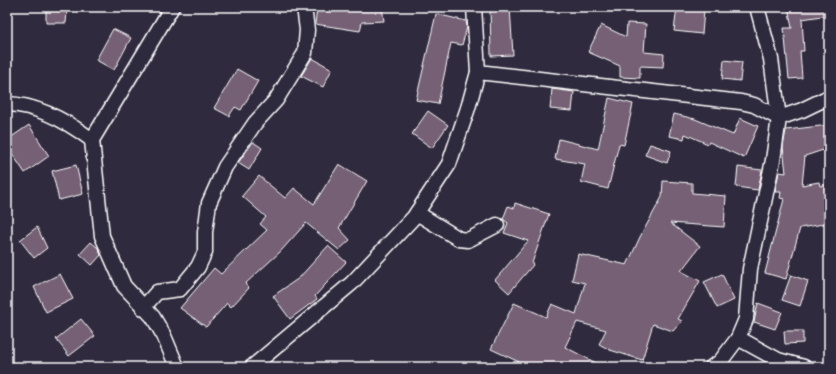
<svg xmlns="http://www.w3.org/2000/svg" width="836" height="374" font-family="Mali,sans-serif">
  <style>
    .building { fill: #756075; stroke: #fff }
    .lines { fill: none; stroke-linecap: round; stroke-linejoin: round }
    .minor-casing { stroke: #fff; stroke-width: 17 }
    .minor { stroke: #2f2a3d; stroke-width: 14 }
  </style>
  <rect width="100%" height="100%" fill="#2f2a3d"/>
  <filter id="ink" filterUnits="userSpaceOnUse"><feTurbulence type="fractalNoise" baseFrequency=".025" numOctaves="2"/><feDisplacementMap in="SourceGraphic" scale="8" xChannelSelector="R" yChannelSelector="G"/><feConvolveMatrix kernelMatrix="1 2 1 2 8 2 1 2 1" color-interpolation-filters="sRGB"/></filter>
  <g filter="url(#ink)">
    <g class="building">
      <path d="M317,7L338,8L382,7L384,21L362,22L360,31L315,24Z"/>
      <path d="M490,7H510L513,55L491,56Z"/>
      <path d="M677,7L704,10L702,34L674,31Z"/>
      <path d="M788,7H829V15L802,19L804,51H800L802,78L789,79L784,28H792Z"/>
      <path d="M46,10L67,11L66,23H46Z"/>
      <path d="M436,14L466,21L467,27L462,45L451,43L438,104L416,100Z"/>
      <path d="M627,23L646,24L644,52L664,54L663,67L640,66V78L620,77V66L588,52L601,25L626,37Z"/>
      <path d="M113,29L131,38L114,70L96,60Z"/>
      <path d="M312,58L332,69L323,87L301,76Z"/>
      <path d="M724,60L742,62L740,81L722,79Z"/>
      <path d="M237,69L258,81L241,110L235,107L229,116L214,108Z"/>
      <path d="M552,89L574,92L572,111L550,109Z"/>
      <path d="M609,98L633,104L624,145L619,144L608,189L581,182L585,164L555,159L559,139L598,149Z"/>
      <path d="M428,111L448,125L432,148L412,134Z"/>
      <path d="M674,114L695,119L733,135L740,118L758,126L744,158L709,142L708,144L685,134L684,139L669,136Z"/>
      <path d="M29,125L49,156L25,173L7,146V140Z"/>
      <path d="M829,125V148L805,156L802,185L819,182L820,186L829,184V199L825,200L829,223L800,228L786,279L765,273L784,199L780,198L781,192H775L779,172L786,173L783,147L786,130Z"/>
      <path d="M253,142L262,148L249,170L238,163Z"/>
      <path d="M650,144L671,151L667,163L645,155Z"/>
      <path d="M339,164L367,181L339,228L350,240L339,250L306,223L280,252L245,284L249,288L231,307L227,303L206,327L180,308L214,268L221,274L267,230L260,224L266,217L242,196L259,176L285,198L294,188L314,204Z"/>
      <path d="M76,165L83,194L59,200L52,171Z"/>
      <path d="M738,167L762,170L758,190L736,187Z"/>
      <path d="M663,181L692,183V193L726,196L724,227L670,223L700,246L681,271L700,281L678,319L682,321L673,331L653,324L642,360L610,350L599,344L606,330L577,322L565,347L604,367H530L491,349L514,303L546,317L552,304L576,314L585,283L572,280L578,254L627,265L640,237L662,197Z"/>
      <path d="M515,203L549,214L532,263L533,265L509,293L495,280L528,241L504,233L508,223L503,219L508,206L514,208Z"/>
      <path d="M37,227L47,248L34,258L20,240Z"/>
      <path d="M91,242L98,248L101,255L92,265L80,254Z"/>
      <path d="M328,246L346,262L315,296L317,299L290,319L273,296L299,278Z"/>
      <path d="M60,274L73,299L46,312L34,287Z"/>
      <path d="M722,274L734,300L717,308L704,282Z"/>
      <path d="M791,275L808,281L800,306L782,300Z"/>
      <path d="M758,303L782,312L775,329L754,322Z"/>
      <path d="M81,319L95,336L69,356L56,339Z"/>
      <path d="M784,331H803V343L785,344Z"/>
    </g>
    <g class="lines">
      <g class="minor-casing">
        <g id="minor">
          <path d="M172,7L92,140L102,236L124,286L153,317L164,336L177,367"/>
          <path d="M478,72L741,102L754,105L779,118L802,110L829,97"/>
          <path d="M7,104C38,105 68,122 92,140"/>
          <path d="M417,213L459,239L468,240L497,225"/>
          <path d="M143,308L157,292L180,289L198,267L205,252V232L209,203L225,167L255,123L276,100L305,53L307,30L304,7"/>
          <path d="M738,338L778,360L804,367"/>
          <path d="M252,367L352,283L414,217L449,164L468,108L478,72L474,7"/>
          <path d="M712,367L720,362L738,338L746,319L750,269L773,160L779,118L771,59L757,7"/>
        </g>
      </g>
      <use href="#minor" class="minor"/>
    </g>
  </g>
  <rect width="836" height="374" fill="none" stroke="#2f2a3d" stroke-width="24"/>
  <rect x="12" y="12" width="812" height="350" fill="none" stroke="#fff" stroke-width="1.5" filter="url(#ink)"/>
</svg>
